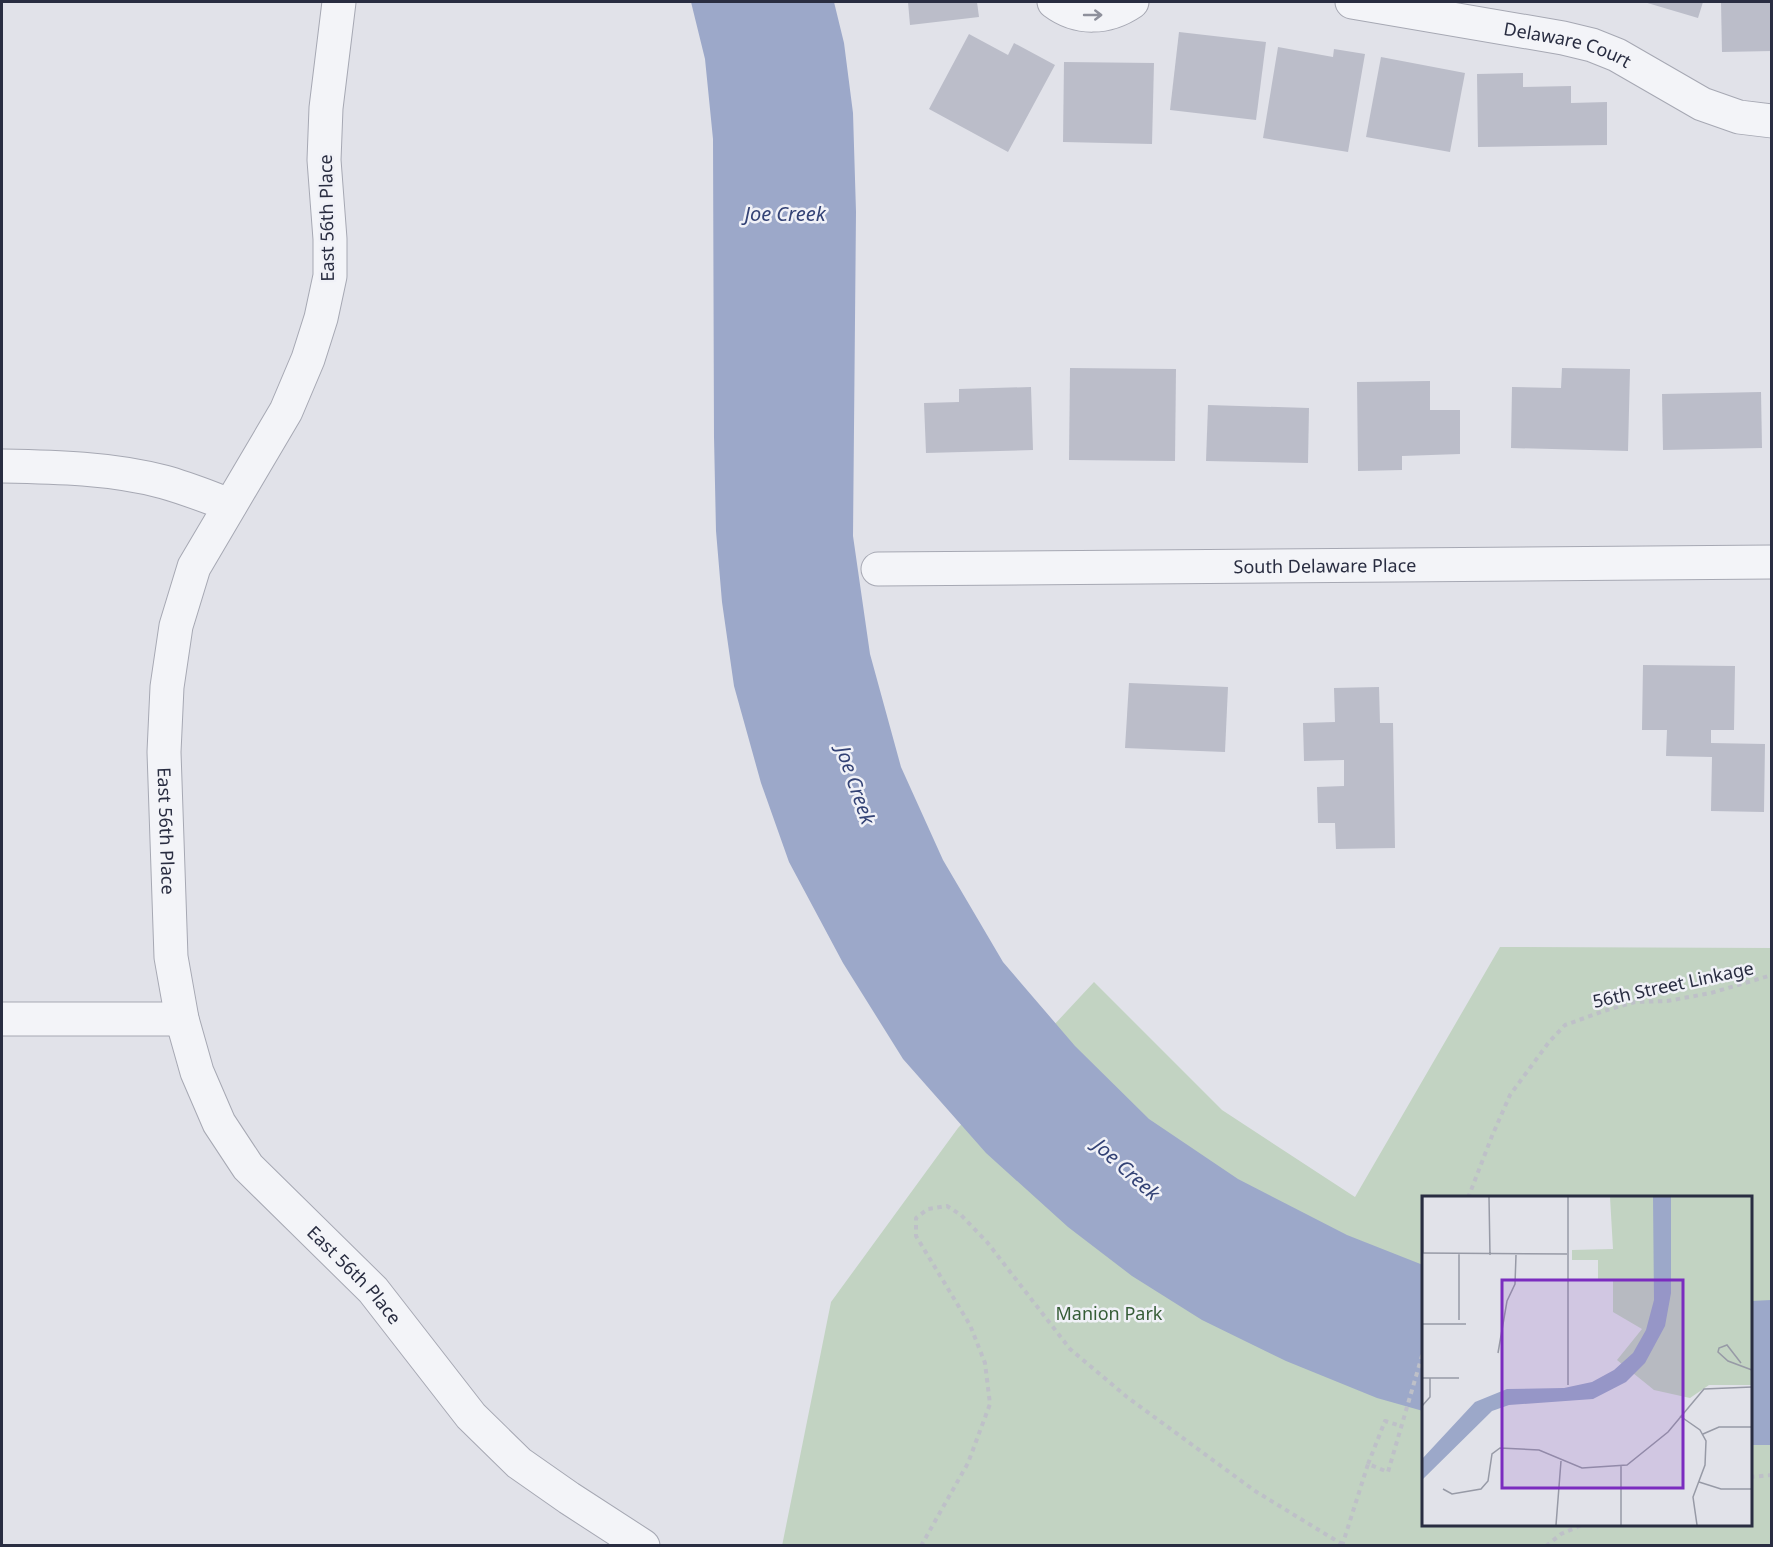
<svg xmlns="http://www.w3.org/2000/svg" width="1773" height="1547" font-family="'Noto Sans',sans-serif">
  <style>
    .green { fill: #c2d3c2; fill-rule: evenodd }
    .water { fill: #9ca8c9 }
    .building { fill: #bbbdc9 }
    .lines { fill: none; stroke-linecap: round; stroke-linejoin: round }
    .street-casing { stroke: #a6a8b3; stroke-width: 35 }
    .path { stroke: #bec0c8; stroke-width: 4; stroke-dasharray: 4.5 4.5; stroke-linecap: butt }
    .street { stroke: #f3f4f8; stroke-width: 33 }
    .oneway { stroke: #8e909c }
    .labels { text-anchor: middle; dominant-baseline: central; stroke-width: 5; stroke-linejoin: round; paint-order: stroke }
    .street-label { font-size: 18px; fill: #292d41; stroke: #f0f1f7 }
    .park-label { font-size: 18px; fill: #365d37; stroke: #f0f1f7 }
    .water-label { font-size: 20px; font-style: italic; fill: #334275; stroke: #f0f1f7 }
    .inset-road { fill: none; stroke: #979aa6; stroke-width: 1.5 }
    .view { fill: #7b2cbf; fill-opacity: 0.15; stroke: #7b2cbf; stroke-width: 3 }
    .inset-edge { fill: none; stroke: #292d41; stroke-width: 3 }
  </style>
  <rect width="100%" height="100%" fill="#e1e2e9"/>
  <path class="green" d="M1500,947L1771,948V1545L782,1546L831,1302L958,1128L1094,982L1222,1110L1355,1197ZM1424,1198H1750V1524H1424Z"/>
  <g class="water">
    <path d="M691,2H834L844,43L853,113L856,212L853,536L870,654L901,767L943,860L1003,962L1075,1046L1149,1119L1238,1179L1347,1235L1423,1265V1411L1377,1398L1286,1361L1202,1320L1132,1276L1068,1227L986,1153L903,1059L843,963L789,862L761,783L734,686L722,602L716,531L714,437L713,139L705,59Z"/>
    <path d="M1771,1300V1445H1751V1301Z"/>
  </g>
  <g class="building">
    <path d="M908,2H977L979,17L910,25Z"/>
    <path d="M1644,2H1703L1698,18Z"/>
    <path d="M1721,2H1772V51L1722,52Z"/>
    <path d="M1179,32L1266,42L1256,120L1170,110Z"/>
    <path d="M969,34L1008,55L1014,43L1055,65L1008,152L929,109Z"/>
    <path d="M1278,47L1333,57L1334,49L1365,54L1348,152L1263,138Z"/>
    <path d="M1381,57L1465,73L1450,152L1366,137Z"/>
    <path d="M1064,62L1154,63L1152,144L1063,142Z"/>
    <path d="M1523,73V87L1571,86V103L1607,102V145L1478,147L1477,74Z"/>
    <path d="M1070,368L1176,369L1175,461L1069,460Z"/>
    <path d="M1562,368L1630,369L1628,451L1511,448L1512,387L1561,388Z"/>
    <path d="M1430,381V410H1460V454L1402,456V470L1358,471L1357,382Z"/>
    <path d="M1031,387L1033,450L926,453L924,403L959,402V389Z"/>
    <path d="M1761,392L1762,448L1663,450L1662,394Z"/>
    <path d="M1208,405L1309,408L1308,463L1206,461Z"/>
    <path d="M1643,665L1735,666L1734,730H1711V743L1765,744L1764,812L1711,811L1712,757L1666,756L1667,730H1642Z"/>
    <path d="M1129,683L1228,687L1225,752L1125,748Z"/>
    <path d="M1379,687L1380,723H1393L1395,848L1336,849L1335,823H1318L1317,787L1344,786V760L1304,761L1303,723L1335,722L1334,688Z"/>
  </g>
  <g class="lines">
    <g class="street-casing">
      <g id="street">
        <path id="s1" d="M339,2L326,108L324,160L330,239V276L321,318L308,359L286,411L194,567L176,626L167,687L164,752L171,957L182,1019L197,1072L219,1123L248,1167L373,1290L471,1416L519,1463L569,1498L643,1546"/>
        <path d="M1054,2C1078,20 1107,19 1132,2"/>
        <path id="s2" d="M1352,2L1563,38L1592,45L1617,55L1702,104L1739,117L1772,121"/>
        <path d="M2,466C55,467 111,468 164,482C186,488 208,497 230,505"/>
        <path id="s3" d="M878,569L1772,562"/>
        <path d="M2,1019H182"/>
      </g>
    </g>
    <g class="path">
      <path d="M1468,1198L1492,1136L1510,1095L1549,1042L1565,1025L1607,1010L1635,1002L1667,1001L1711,993L1772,975"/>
      <path d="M1368,1464L1385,1421L1401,1426"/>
      <path d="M1750,1477L1772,1475"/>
      <path d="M921,1546L968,1463L990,1404L985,1363L970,1325L916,1236V1218L928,1209L947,1206L961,1215L987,1242L1070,1349L1127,1397L1255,1491L1345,1546"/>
      <path d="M1342,1546L1368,1464L1388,1472L1424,1349"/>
      <path d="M1546,1546L1561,1534L1584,1524"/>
    </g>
    <use href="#street" class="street"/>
  </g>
  <defs><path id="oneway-shaft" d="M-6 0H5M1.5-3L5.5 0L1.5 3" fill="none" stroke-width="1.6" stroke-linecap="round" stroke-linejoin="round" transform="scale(1.5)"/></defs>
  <use class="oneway" href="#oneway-shaft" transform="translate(1093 15)"/>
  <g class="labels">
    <g class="street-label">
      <text stroke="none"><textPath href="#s2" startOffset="220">Delaware Court</textPath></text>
      <text transform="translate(326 218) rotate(-91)">East 56th Place</text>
      <text stroke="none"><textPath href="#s3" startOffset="447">South Delaware Place</textPath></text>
      <text stroke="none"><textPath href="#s1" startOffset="866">East 56th Place</textPath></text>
      <text transform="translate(1673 984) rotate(-12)">56th Street Linkage</text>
      <text stroke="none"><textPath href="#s1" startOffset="1370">East 56th Place</textPath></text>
    </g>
    <g class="park-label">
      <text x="1109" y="1313">Manion Park</text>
    </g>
    <g class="water-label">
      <text x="785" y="213">Joe Creek</text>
      <text transform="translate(856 785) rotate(71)">Joe Creek</text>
      <text transform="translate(1127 1169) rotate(42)">Joe Creek</text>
    </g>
  </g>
  <g transform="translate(1422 1196)">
    <rect width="330" height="330" fill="#e1e2e9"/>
    <path d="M188,1H330V189H287L268,202L232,194L195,164L220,133L191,116V84L176,83V64H150V54L191,53Z" fill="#c2d3c2"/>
    <path d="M231,1H249V97L243,130L223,167L204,186L171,203L87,209L70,215L0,284V263L53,206L85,193L142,192L170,186L192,174L211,157L224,134L232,104Z" fill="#9ca8c9"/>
    <path class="inset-road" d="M1,1V57M67,1L68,59M146,1V189M0,57L145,58M37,124V58M0,128H44M76,157L85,105L93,88L94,59M319,167L305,149L297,152L296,156L306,165L330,174M0,182H37M0,210L8,201V182M258,220L278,234L284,245L283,269L271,301L275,329M281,238L297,231H330M199,270V329M277,286L299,293H330M21,293L30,298L59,293L66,285L70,258L78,252L117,254L160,272L205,269L246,236L282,193L330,191M134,329L139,265"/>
    <path class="view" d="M80,84H261V292H80Z"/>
    <rect width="330" height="330" class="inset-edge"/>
  </g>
  <rect width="1773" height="1547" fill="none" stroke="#292d41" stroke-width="6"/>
</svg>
